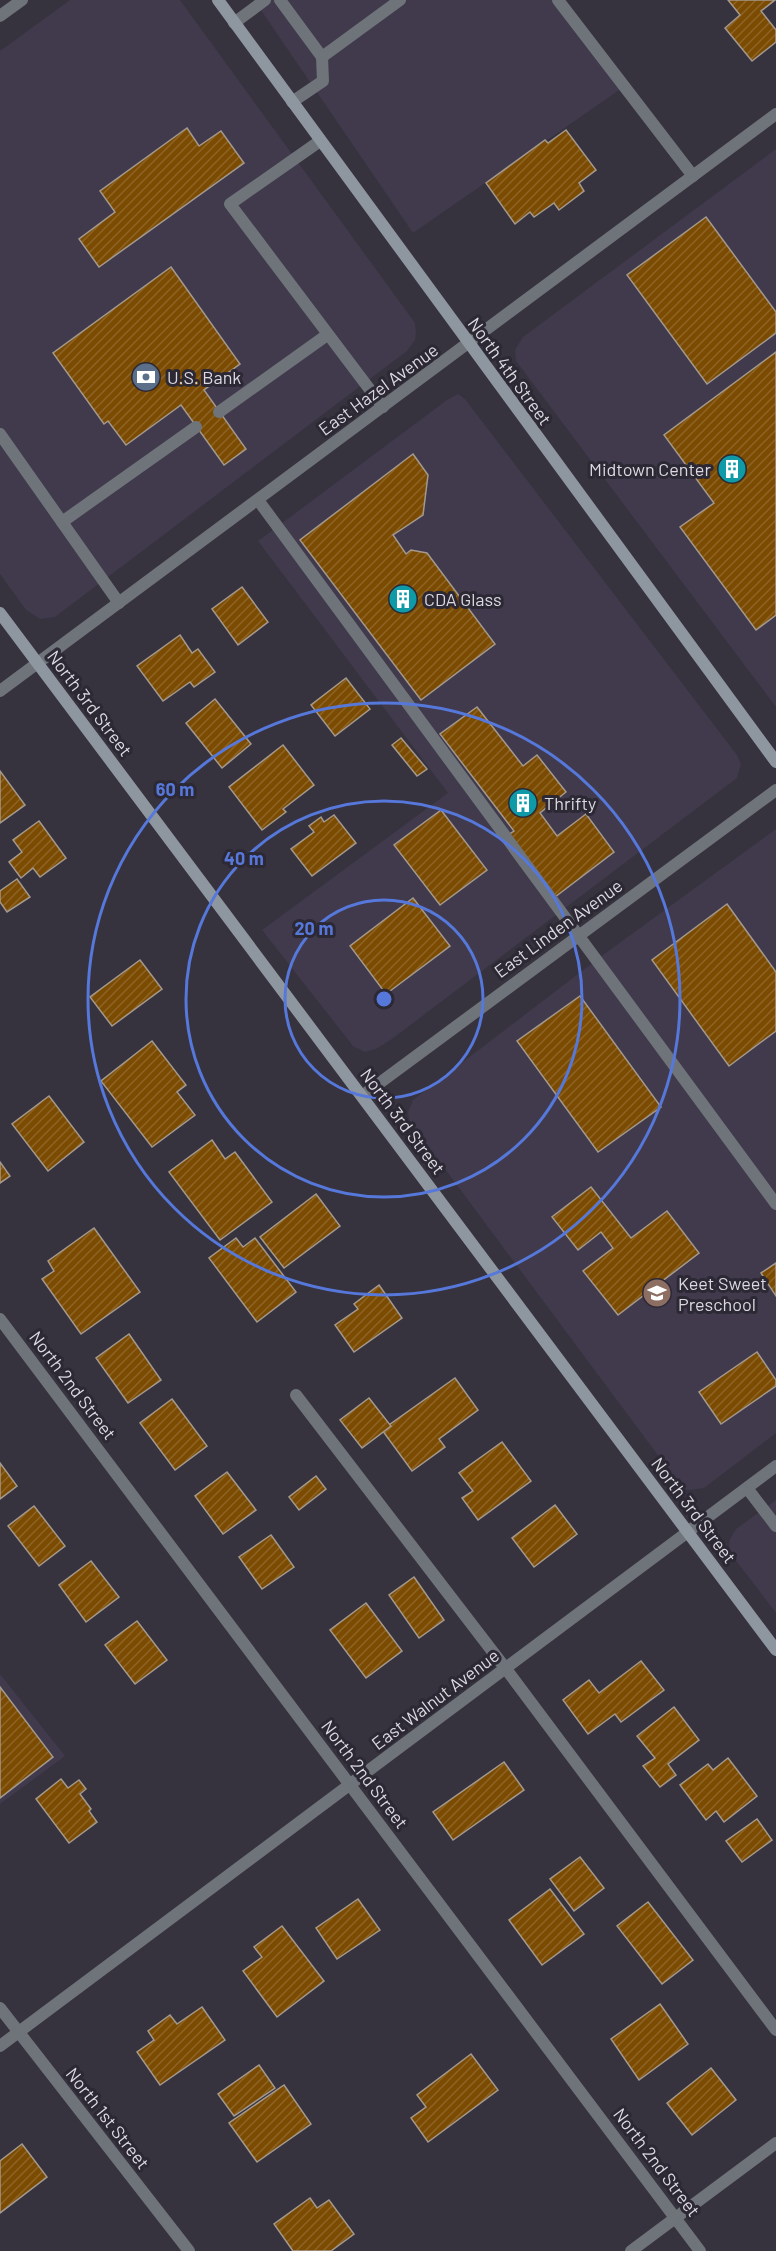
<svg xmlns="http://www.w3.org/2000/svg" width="776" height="2251" font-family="Barlow,sans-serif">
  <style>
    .built { fill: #403a4c }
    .building { fill: url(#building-hatch); stroke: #a4998d; stroke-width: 1.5 }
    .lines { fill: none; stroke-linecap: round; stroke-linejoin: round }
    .lane { stroke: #6e7479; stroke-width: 12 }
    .street { stroke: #6e7479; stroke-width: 12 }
    .secondary { stroke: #8e979f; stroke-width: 12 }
    .ring { fill: none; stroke: #5678db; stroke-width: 3 }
    .labels { text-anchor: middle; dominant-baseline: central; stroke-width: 6; stroke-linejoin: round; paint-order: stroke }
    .street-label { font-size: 18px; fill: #dcd9e1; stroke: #2c2834 }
    .poi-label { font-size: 18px; fill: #dcd9e1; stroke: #2c2834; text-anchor: start }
    .centre { fill: #5678db; stroke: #2c2834; stroke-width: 3 }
    .ring-label { font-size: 18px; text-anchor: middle; font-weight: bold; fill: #5678db; stroke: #2c2834; stroke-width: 6; stroke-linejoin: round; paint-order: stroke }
  </style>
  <defs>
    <pattern id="building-hatch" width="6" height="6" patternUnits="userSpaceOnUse" patternTransform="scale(1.5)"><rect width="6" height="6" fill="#7b4b01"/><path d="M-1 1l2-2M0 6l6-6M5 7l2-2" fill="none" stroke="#8d6426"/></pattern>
  </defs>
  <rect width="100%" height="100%" fill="#36323e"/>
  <g class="built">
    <path d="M70,0H180L415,323L416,332L415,340L407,351L55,617L40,619L26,610L0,574V51Z"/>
    <path d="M254,0H565L628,84L413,233Z"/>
    <path d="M776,149V707L516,361L515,350L523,337Z"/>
    <path d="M458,394L465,399L737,755L741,764L737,778L392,1039L376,1049L365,1052L353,1046L262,930L448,793L258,541L447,400Z"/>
    <path d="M776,829V1433L704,1488L690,1490L683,1489L410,1122L408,1112L413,1100L603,955Z"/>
    <path d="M776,1500V1613L731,1554L729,1546L730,1539L736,1529Z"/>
    <path d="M0,1674L65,1756L0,1804Z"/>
  </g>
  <g class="building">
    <path d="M728,0H775L761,11L776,30V42L752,61L725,28L740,15Z"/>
    <path d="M187,128L199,146L221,131L244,163L99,267L79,239L115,212L100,191Z"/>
    <path d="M566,130L596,170L579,183L584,191L559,210L554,203L534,217L530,212L515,224L486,183L545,140L548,143Z"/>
    <path d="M706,217L776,312V333L707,384L627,275Z"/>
    <path d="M171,267L240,364L204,390L246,449L224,465L181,405L126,445L108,421L104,424L53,353Z"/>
    <path d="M776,352V615L756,630L680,527L714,503L664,435Z"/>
    <path d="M413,454L428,475L423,515L393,535L406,554L411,550L427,553L495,644L421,700L300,540Z"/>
    <path d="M242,587L268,622L238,645L212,609Z"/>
    <path d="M180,635L192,653L198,649L215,672L194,687L190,682L163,701L137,666Z"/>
    <path d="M346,678L370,709L335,736L311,705Z"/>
    <path d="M215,699L251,744L222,768L186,723Z"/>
    <path d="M477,707L523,766L537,755L566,792L540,813L557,836L586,814L614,852L555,897L508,835L514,831L440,734Z"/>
    <path d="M401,738L427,769L417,776L392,745Z"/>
    <path d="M283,745L314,785L283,809L286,812L262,830L229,787Z"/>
    <path d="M0,771L25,805L0,823Z"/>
    <path d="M441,810L487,870L440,905L394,845Z"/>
    <path d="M334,815L356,843L312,876L291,849L314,832L309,826L321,817L324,822Z"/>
    <path d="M39,821L66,858L40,877L33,868L21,878L9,862L22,852L13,840Z"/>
    <path d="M17,879L30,897L7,912L0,902V891Z"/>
    <path d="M413,898L450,946L386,994L350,946Z"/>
    <path d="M727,904L776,972V1031L729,1066L652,960Z"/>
    <path d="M140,960L162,989L112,1026L90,997Z"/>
    <path d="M580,996L661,1107L598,1152L517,1041Z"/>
    <path d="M152,1041L186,1085L177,1092L195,1115L152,1147L101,1081Z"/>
    <path d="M49,1096L84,1142L48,1171L12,1124Z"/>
    <path d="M212,1140L225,1159L235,1152L272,1202L220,1240L169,1172Z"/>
    <path d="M0,1162L10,1176L0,1183Z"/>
    <path d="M591,1187L631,1238L667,1211L699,1253L618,1315L583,1271L613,1248L601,1232L578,1250L552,1217Z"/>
    <path d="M316,1194L340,1226L284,1268L260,1237Z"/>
    <path d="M94,1228L140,1292L81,1334L42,1279L54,1271L48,1261Z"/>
    <path d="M236,1238L243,1247L255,1238L296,1292L257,1322L209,1258Z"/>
    <path d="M776,1263V1296L761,1273Z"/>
    <path d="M379,1285L402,1318L354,1352L335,1325L358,1309L354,1304Z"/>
    <path d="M129,1334L161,1380L128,1403L96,1358Z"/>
    <path d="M757,1352L776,1380V1386L721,1424L699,1392Z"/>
    <path d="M455,1378L478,1410L439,1439L445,1447L412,1471L382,1430Z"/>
    <path d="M369,1398L391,1426L362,1448L340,1420Z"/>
    <path d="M172,1399L207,1446L175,1470L140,1423Z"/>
    <path d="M502,1442L531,1481L478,1520L462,1498L473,1491L459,1473Z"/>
    <path d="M0,1463L17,1486L0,1499Z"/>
    <path d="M227,1472L256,1510L223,1534L195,1496Z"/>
    <path d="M316,1476L326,1489L299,1510L289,1497Z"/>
    <path d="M555,1505L577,1534L534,1567L512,1538Z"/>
    <path d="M34,1506L65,1546L39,1566L8,1526Z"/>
    <path d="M271,1535L294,1567L262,1589L239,1557Z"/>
    <path d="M91,1561L119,1597L86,1622L59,1585Z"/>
    <path d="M414,1577L444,1620L419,1638L389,1595Z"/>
    <path d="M366,1603L402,1651L366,1678L330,1630Z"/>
    <path d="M137,1621L167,1660L135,1684L105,1645Z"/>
    <path d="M641,1661L664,1690L621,1722L615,1714L588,1734L563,1700L589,1680L599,1693Z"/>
    <path d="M0,1687L53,1757L0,1798Z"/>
    <path d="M674,1707L699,1740L668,1764L676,1775L660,1787L643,1766L655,1758L637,1736Z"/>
    <path d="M728,1758L757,1796L724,1822L716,1811L706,1820L680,1785L708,1764L713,1770Z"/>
    <path d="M504,1762L524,1790L453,1840L433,1812Z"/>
    <path d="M61,1779L68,1788L79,1780L86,1789L80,1794L91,1809L89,1811L97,1822L69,1843L36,1799Z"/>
    <path d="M757,1819L772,1840L742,1862L726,1841Z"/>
    <path d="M580,1857L604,1888L574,1911L550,1879Z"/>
    <path d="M550,1889L584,1934L542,1965L509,1920Z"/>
    <path d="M358,1899L380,1930L337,1959L316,1928Z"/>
    <path d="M648,1902L693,1960L662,1984L617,1926Z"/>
    <path d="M282,1926L324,1981L277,2017L243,1971L262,1957L254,1947Z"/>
    <path d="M660,2004L688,2044L639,2080L611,2039Z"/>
    <path d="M202,2007L225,2040L160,2085L137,2052L154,2040L148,2031L170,2015L177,2024Z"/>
    <path d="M471,2054L498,2090L428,2142L411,2118L426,2107L417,2095Z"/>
    <path d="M259,2065L275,2088L234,2116L218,2094Z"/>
    <path d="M711,2068L736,2100L692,2135L667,2103Z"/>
    <path d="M284,2085L311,2124L257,2162L229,2123Z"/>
    <path d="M22,2144L47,2177L0,2213V2161Z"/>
    <path d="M310,2198L317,2208L329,2200L354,2234L331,2251H293L274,2224Z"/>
  </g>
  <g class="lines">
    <g class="lane">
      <path d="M280,0L322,57L400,0"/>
      <path d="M558,0L693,176"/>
      <path d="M234,23L265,0"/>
      <path d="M292,102L323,81L322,57"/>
      <path d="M320,141L230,204L383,407"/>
      <path d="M219,412L327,335"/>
      <path d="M0,434L119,603"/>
      <path d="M258,500L776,1204"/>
      <path d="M62,522L196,427"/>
      <path d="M296,1395L506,1669L776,2030"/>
      <path d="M747,1488L776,1526"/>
    </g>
    <g class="street">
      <path d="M0,16L22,0"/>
      <path d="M0,691L776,114"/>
      <path d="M362,1096L776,790"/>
      <path d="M0,1319L700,2251"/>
      <path d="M0,2008L189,2251"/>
      <path d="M0,2046L776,1466"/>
      <path d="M631,2251L776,2143"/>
    </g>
    <g class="secondary">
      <path d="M218,0L776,762"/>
      <path d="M0,613L776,1650"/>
    </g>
  </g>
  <g class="ring">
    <circle cx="384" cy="999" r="99"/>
    <circle cx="384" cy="999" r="198"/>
    <circle cx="384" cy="999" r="296"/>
  </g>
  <defs>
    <g id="bank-disc" transform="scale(1.5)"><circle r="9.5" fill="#5c6f8a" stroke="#2c2834"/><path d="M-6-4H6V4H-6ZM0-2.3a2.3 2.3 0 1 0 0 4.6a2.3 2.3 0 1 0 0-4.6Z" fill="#fff"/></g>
    <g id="building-disc" transform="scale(1.5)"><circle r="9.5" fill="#0f9aa8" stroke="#2c2834"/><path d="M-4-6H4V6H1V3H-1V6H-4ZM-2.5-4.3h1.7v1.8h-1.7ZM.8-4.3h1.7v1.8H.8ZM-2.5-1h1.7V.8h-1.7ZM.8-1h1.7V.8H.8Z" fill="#fff"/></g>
    <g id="school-disc" transform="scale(1.5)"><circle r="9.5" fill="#8d6e63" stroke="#2c2834"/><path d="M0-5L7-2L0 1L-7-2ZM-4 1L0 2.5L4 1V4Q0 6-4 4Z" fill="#fff"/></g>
  </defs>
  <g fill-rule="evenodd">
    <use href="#bank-disc" x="146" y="377"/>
    <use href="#building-disc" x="732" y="469"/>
    <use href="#building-disc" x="403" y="599"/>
    <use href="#building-disc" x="523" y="803"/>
    <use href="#school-disc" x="657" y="1293"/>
  </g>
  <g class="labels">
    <g class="street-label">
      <text transform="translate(510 371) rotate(54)">North 4th Street</text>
      <text transform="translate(378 389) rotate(-36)">East Hazel Avenue</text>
      <text transform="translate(90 703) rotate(53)">North 3rd Street</text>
      <text transform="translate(558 928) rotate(-36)">East Linden Avenue</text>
      <text transform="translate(403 1121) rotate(53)">North 3rd Street</text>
      <text transform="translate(73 1385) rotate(53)">North 2nd Street</text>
      <text transform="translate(694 1510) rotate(53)">North 3rd Street</text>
      <text transform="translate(435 1699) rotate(-37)">East Walnut Avenue</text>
      <text transform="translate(365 1774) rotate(53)">North 2nd Street</text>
      <text transform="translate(108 2118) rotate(52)">North 1st Street</text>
      <text transform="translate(657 2162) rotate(53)">North 2nd Street</text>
    </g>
    <g class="poi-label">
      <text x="167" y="377">U.S. Bank</text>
      <text x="711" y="469" text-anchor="end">Midtown Center</text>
      <text x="424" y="599">CDA Glass</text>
      <text x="544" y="803">Thrifty</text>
      <text x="678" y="1283">Keet Sweet<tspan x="678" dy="21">Preschool</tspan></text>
    </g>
  </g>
  <circle cx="384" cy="999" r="9" class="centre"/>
  <g class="ring-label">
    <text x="175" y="796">60 m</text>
    <text x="244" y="865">40 m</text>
    <text x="314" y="935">20 m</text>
  </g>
</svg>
